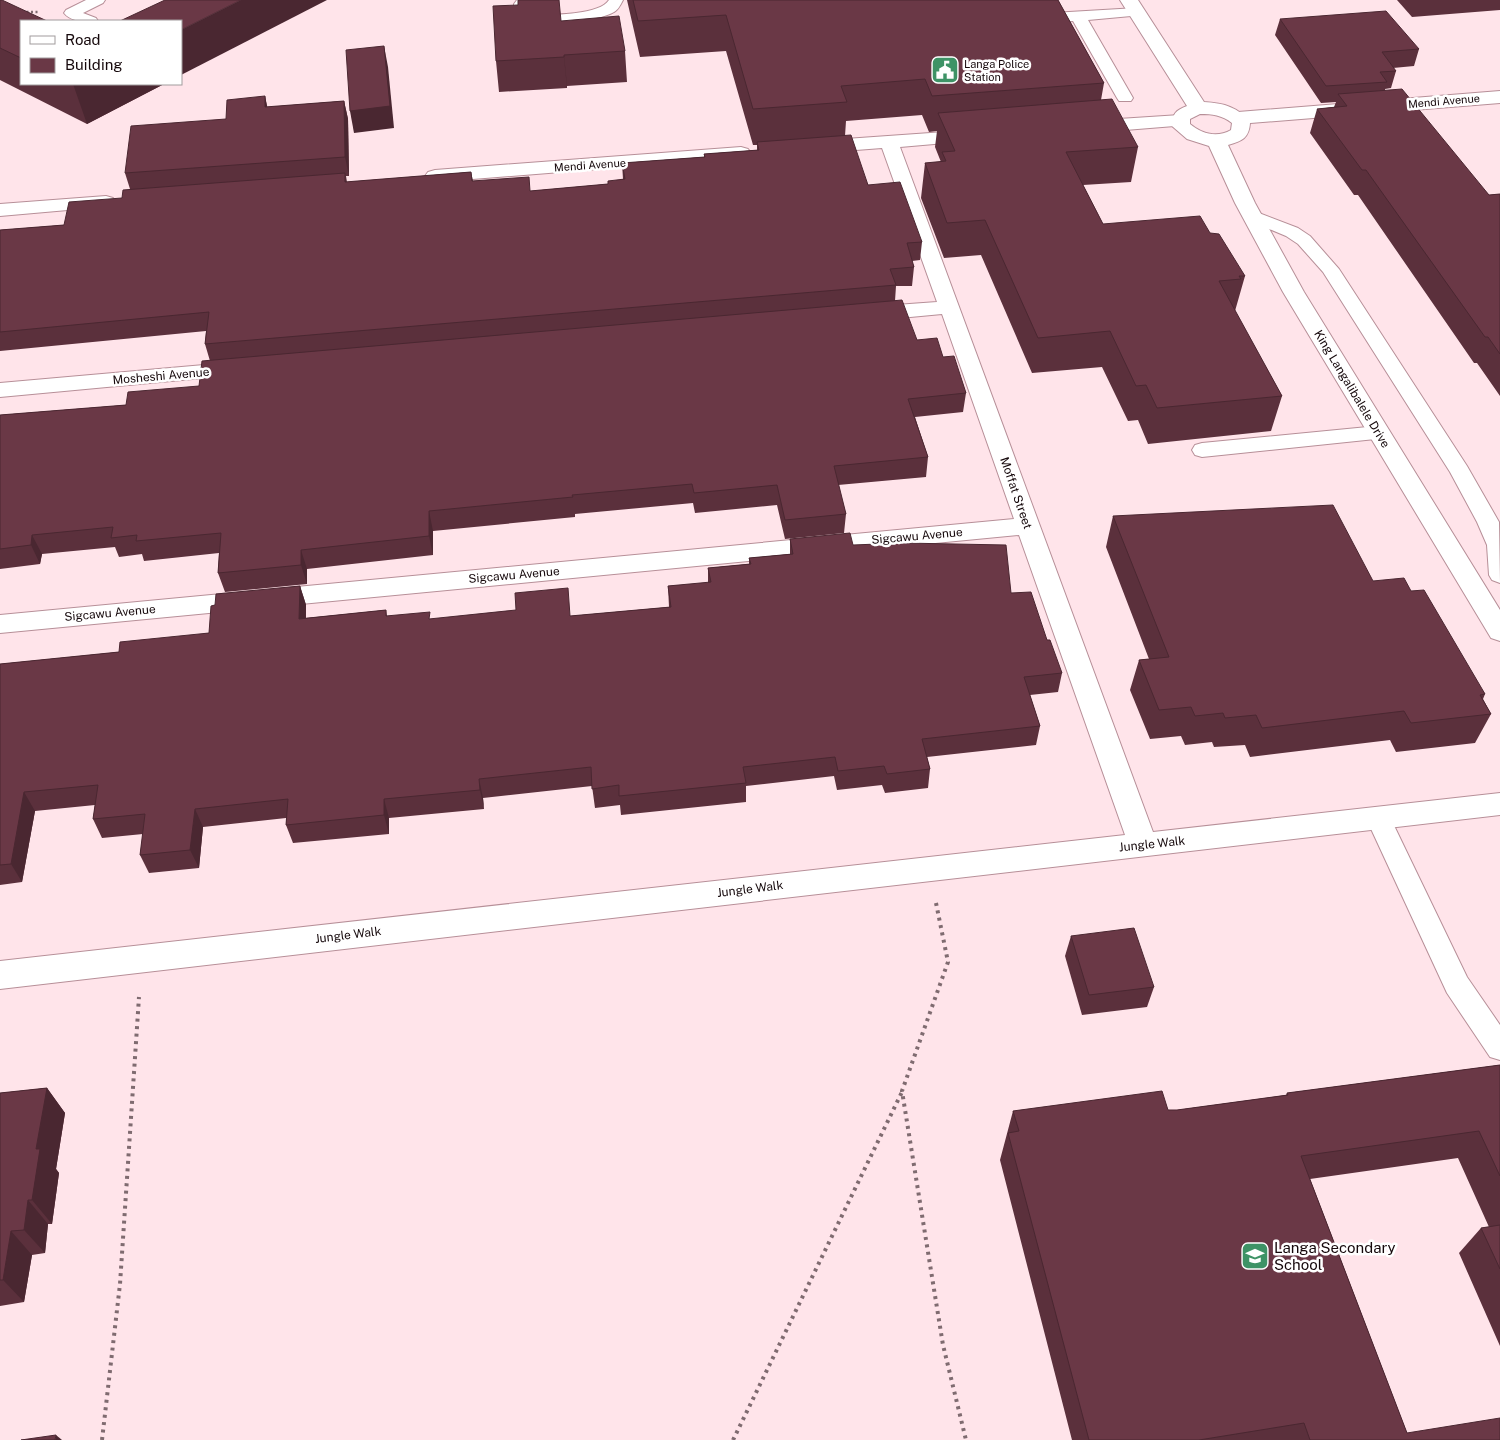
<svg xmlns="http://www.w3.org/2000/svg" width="1500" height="1440" font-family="'Public Sans',sans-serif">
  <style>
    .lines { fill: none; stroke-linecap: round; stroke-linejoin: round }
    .service-casing { stroke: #b78f98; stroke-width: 2 }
    .minor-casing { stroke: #b78f98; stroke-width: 2 }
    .tertiary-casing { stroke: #b78f98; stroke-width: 2 }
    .path-far1 { stroke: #7f6b70; stroke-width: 2.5; stroke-dasharray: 2 2.5; stroke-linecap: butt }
    .path { stroke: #7f6b70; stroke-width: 4; stroke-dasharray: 3 4.5; stroke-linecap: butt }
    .service { fill: #fff; fill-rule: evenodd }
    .minor { fill: #fff; fill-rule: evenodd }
    .tertiary { fill: #fff; fill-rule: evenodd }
    .wall { fill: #5b303c }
    .shaded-wall { fill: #4a2731 }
    .building { fill: #6a3846; stroke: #4a2731 }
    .labels { text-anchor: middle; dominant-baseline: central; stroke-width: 5; stroke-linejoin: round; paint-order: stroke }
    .far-poi-label { font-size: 11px; fill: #15080b; stroke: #fff; text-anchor: start }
    .far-street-label { font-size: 11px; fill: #15080b; stroke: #fff }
    .street-label { font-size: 12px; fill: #15080b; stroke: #fff }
    .near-poi-label { font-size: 15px; fill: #15080b; stroke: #fff; text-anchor: start }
  </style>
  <rect width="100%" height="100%" fill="#ffe4ea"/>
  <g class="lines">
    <g class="service-casing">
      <g id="service">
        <path d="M86,0H105L103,3L83,13L96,18L98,21C86,21 72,23 64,13L66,10Z"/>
        <path d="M517,0H536L528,6V15C547,15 599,16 609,0H623C621,4 618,10 614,12C599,22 533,26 516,22L513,19L514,4Z"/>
        <path d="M1137,8L1142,9L1144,12L1142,15L1088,20L1133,98L1131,101H1119L1117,98L1073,21L1035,24L1030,22L1027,19L1030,16L1035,14Z"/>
        <path d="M1251,210L1298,228L1310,236L1339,269L1467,466L1499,522L1500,583L1492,580L1489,575L1487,545L1477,522L1450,472L1323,272L1298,244L1286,236L1245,219L1242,215L1245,211Z"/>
        <path d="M1378,426L1385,428L1388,433L1385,438L1202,457L1195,455L1192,450L1195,445L1202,443Z"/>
        <path d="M1378,808L1387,811L1467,977L1500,1025V1060L1490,1057L1447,993L1366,818L1369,811Z"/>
      </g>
    </g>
    <g class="minor-casing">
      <g id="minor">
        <path d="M1500,91V103L1238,124L1231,122L1229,118L1231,114L1238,112Z"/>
        <path d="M1180,115L1187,117L1189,121L1187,125L1088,133L1081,131L1079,127L1081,123L1088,121Z"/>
        <path d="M973,130L980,132L983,136L980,140L900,147L1153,832L1500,793V815L0,989V961L1125,835L1019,535L0,633V615L1014,519L942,314L868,321L860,319L857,314L860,309L868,307L937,302L882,148L817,153L810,151L807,147L810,143L817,141Z"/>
        <path d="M741,147L748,149L751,153L748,157L435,182L428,180L425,176L428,172L435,170Z"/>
        <path d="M106,196L113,198L116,202L113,206L0,216V204Z"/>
        <path d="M238,362L246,364L249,369L246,374L0,397V383Z"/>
      </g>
    </g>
    <g class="tertiary-casing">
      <path id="tertiary" d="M1120,0H1138L1204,102C1223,103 1239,107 1250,123C1249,138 1242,141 1228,145L1255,203L1304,292L1500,610V641L1491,638L1283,292L1235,203L1209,146L1187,139L1172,126C1172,114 1176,110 1187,106ZM1200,114C1212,114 1222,115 1232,123L1231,130C1217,138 1202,134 1190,124V119Z"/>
    </g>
    <path class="path-far1" d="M22,12H40"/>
    <g class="path">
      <path d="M936,903L948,962L902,1091L943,1345L966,1440"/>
      <path d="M102,1440L120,1284L139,997"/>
      <path d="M733,1440L902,1092"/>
    </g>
    <use href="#service" class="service"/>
    <use href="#minor" class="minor"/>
    <use href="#tertiary" class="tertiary"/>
  </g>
  <g class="wall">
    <path d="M0,0L21,21V84H164L87,124L0,80Z"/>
    <path d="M627,0H1058L1104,83L1101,100L1138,147L1131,182L1083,185L1103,224L1210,233L1245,276L1235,311L1282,396L1271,431L1148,444L1138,420L1128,421L1102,367L1032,373L981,255L944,258L921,198L925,163L941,162L935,147L937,131L929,132L922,115L846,121L845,136L868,185L922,242L920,260L912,261L914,267L912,286H896L895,301L917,340L943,357L966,393L963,412L915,417L928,457L926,477L838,485L846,514L844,533L785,539L777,505L695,513L693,503L575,514V517L433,531V555L307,569V584L225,592L218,573L219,553L144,561L142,554L119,557L115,547L42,554L40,564L0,569V415L126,405L199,386L210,361L205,344L206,331L0,351V230L64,225L122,198L130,189L125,173L226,119L265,96L267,107L344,101L348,119L349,176H346L347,182L471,172L473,181L531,191L608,184L623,179L622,163L704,157V154L757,150V145H753L726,51L640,57Z"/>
    <path d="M1397,0H1500V10L1412,17Z"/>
    <path d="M1280,19L1419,49L1414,66L1393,68L1396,71L1391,88L1385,89V90L1489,195L1500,194V396L1477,363H1474L1358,195H1354L1310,133L1317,109L1334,107L1336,102L1321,103L1275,35Z"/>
    <path d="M561,21L625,51L627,82L567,86V88L499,92L496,61Z"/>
    <path d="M1113,516L1411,591L1485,694L1483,699L1491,714L1475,743L1396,752L1390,740L1250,757L1245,745L1214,747L1212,742L1185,745L1181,736L1150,739L1130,690L1139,660L1149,659L1106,547Z"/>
    <path d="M790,539L853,545L1011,593L1047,640L1062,673L1058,692L1030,695L1040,726L1036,745L927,757L930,769L928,788L885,793L882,785L837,790L834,776L746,786V802L621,815L620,805L595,808L592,786L483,798L484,809L389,818V834L293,843L286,825V818L203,827L199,868L149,873L140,855L143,834L102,838L93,819L95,805L35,811L22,882L0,885V664L119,652L209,633L215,605L300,586L306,605V618L386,610L387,616L431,619L571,616L669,607L668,586L708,583V568L749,564V558L790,554Z"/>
    <path d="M1071,936L1154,987L1147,1007L1082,1015L1065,956Z"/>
    <path d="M1500,1065V1346L1459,1253L1481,1228L1489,1227L1458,1158L1310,1179L1407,1433L1500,1440H1072L1000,1160L1013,1111L1177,1110L1286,1095L1287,1093Z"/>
    <path d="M47,1088L65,1113L56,1169L59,1173L52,1224H48L45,1253L32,1255L24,1302L0,1306V1093Z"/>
  </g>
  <g class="shaded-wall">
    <path d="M241,0H327L181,75V30Z"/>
    <path d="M384,46L388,67L394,128L354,133L350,111Z"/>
    <path d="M564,55L567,86V88L564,57Z"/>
    <path d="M73,84H164L87,124Z"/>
    <path d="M265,96L269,115L265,107Z"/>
    <path d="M344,101L348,119L349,176L345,157Z"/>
    <path d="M429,511L433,531V555L429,536Z"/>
    <path d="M32,535L42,554L40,564L31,545Z"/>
    <path d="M301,550L307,569V584L301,565Z"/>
    <path d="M300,586L306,605L305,639L299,619Z"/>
    <path d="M479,779L483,798L484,809L480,790Z"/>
    <path d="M24,792L35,811L22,882L11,864Z"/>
    <path d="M384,799L389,818V834L384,815Z"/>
    <path d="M195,809L203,827L199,868L190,850Z"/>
    <path d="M47,1088L65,1113L56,1169L59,1173L52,1224L32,1200L36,1149Z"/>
    <path d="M28,1200L48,1224L45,1253L24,1230Z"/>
    <path d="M11,1231L32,1255L24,1302L3,1280Z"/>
    <path d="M56,1435L62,1440H55Z"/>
  </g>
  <g class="building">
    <path d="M0,0H2L47,21H21V58L0,48Z"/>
    <path d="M165,0H241L181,30V21H120Z"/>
    <path d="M518,0H559L561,21L619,16L625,51L564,55V57L496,61L493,6L518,5Z"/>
    <path d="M633,0H1058L1104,83L932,96L925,79L841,86L847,102L753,109L726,15L638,21Z"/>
    <path d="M1386,11L1419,49L1382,52L1396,71L1380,72L1387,82L1326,86L1280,19Z"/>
    <path d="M384,46L390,106L350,111L346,50Z"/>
    <path d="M1402,89L1489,195L1500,194V354L1488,337H1485L1366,170H1362L1317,109L1347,106L1338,94Z"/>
    <path d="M265,96V107L344,101L345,157L125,173L131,126L226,119L227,100Z"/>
    <path d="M1112,99L1138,147L1066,152L1103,224L1200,216L1210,233L1219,234L1245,276H1239L1241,279L1219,281L1282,396L1157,408L1146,385L1136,386L1110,331L1038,338L985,220L947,223L925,163L946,161L942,152L955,151L938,113Z"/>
    <path d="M851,135L868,185L900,182L922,242L907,243L914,267L890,269L896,285L205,344L209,312L0,332V230L64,225L69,202L122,198L123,190L345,173V182L471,172L472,181L529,177L530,191L608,184V181L625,179L622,163L705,157L704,154L759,150L757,142Z"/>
    <path d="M902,300L917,340L937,338L943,357L954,356L966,393L908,399L928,457L834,466L846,514L785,520L777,485L694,493L692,484L572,495L573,497L429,511V536L301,550V565L218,573L221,533L136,541L137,535L111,538L113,527L32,535L31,545L0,549V415L126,405L128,392L199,386L202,361Z"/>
    <path d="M1333,505L1373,581L1404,578L1411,591L1424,590L1485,694L1480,695L1491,714L1411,723L1404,711L1262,728L1256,715L1225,718L1223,713L1195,716L1191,707L1159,710L1139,660L1169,657L1113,516Z"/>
    <path d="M850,533L853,545L903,543L1006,545L1011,593L1031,592L1047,640H1050L1062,673L1024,677L1040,726L922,739L930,769L887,774L884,766L838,771L835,757L743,767L746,783L619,796V785L592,789L591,767L479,779L480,790L384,799V815L286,825L288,799L195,809L190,850L140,855L145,814L93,819L98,785L24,792L11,864L0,865V664L119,652L120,642L209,633L211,606L215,605L216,594L300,586L299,619L386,610V616L430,612L429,619L516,610L515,593L568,588L570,616L671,607L668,586L711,582L708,568L751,564L749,558L793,554L790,539Z"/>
    <path d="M1134,928L1154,987L1089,995L1071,936Z"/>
    <path d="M1500,1065V1176L1479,1131L1301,1156L1407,1433L1500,1418V1440H1310L1304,1423L1199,1440H1089L1008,1133L1019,1131L1013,1111L1162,1091L1168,1110H1177L1288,1095L1287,1093Z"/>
    <path d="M47,1088L36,1149H40L32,1200H28L24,1230L11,1231L3,1280H0V1093Z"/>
    <path d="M1500,1225V1269L1481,1228Z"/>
    <path d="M56,1435L55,1440H21Z"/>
  </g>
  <defs>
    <g id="civic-square" transform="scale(1.4375)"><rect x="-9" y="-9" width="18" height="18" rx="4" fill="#3e9366" stroke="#fff"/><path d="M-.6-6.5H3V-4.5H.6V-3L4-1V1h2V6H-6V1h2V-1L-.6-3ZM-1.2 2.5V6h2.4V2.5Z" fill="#fff"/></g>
    <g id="school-square" transform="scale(1.4375)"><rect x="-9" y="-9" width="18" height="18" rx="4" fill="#3e9366" stroke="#fff"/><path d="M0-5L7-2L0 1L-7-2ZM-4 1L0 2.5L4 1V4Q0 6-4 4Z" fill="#fff"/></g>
  </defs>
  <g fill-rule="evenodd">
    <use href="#civic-square" x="945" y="70"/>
    <use href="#school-square" x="1255" y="1256"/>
  </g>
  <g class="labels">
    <g class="far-poi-label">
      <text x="964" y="64">Langa Police<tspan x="964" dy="13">Station</tspan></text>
    </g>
    <g class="far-street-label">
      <text transform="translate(1444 101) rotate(-5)">Mendi Avenue</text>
      <text transform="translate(590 165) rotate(-4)">Mendi Avenue</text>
    </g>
    <g class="street-label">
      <text transform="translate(161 376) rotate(-5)">Mosheshi Avenue</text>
      <text transform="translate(1352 389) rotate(59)">King Langalibalele Drive</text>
      <text transform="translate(1016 493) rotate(71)">Moffat Street</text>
      <text transform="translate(917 536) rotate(-5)">Sigcawu Avenue</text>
      <text transform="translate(514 575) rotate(-5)">Sigcawu Avenue</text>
      <text transform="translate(110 613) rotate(-5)">Sigcawu Avenue</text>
      <text transform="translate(1152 844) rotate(-6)">Jungle Walk</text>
      <text transform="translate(750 889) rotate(-7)">Jungle Walk</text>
      <text transform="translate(348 935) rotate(-7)">Jungle Walk</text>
    </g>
    <g class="near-poi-label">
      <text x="1274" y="1247">Langa Secondary<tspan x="1274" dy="17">School</tspan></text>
    </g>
  </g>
  <rect x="20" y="20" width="162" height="65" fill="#ffffff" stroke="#a19c9d"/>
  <rect x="30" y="36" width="25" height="8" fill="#ffffff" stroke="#a19c9d"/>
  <text x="65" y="45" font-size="15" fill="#15080b">Road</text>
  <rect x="30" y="58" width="25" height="15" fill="#6a3846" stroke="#a19c9d"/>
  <text x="65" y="70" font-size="15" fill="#15080b">Building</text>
</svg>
